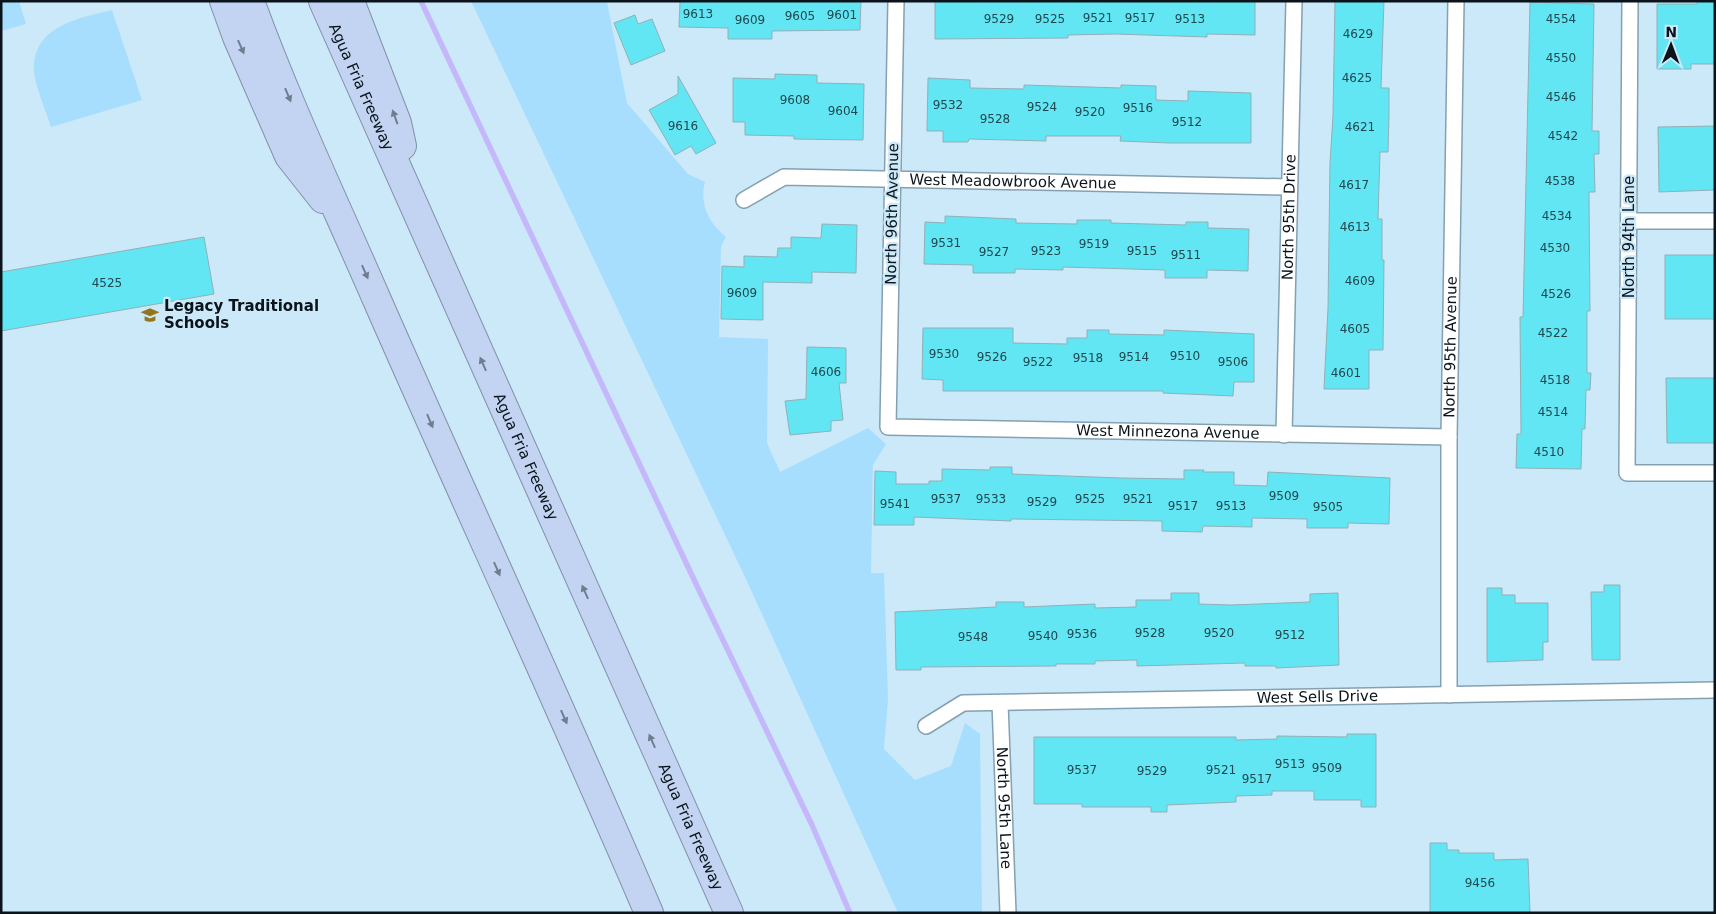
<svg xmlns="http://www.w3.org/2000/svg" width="1716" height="914" font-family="'DejaVu Sans',sans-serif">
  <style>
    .green { fill: #a7defe }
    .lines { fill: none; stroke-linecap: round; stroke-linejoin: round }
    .stream { stroke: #c4b7fa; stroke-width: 5.5 }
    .building { fill: #62e6f3; stroke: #8fb1b5 }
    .minor-casing { stroke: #85a0b0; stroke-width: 18 }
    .motorway-casing { stroke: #8290a6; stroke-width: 30 }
    .minor { stroke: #fff; stroke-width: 15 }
    .motorway { stroke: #c3d3f2; stroke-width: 28 }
    .oneway { fill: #707d91 }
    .labels { text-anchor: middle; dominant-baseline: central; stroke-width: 4.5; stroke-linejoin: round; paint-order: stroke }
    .number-label { font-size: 12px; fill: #204850 }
    .street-label { font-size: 15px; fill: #0a141a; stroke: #cce9fa }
    .poi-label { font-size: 15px; font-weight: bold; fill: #0a141a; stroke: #cce9fa; text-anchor: start }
  </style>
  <rect width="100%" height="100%" fill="#cce9fa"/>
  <g class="green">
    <path d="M1,1H19L26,24L1,31Z"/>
    <path d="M471,1L607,2L627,103L688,174L705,182C699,204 709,223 726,237L721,246L719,337L768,339L767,443L780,472L868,428L886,444L873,465L871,573H884L888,699L884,749L915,780L951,766L965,723L980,734L982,913H898L745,577Z"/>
    <path d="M112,10L142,100L51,127C46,111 35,86 34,71C32,26 79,18 112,10Z"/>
  </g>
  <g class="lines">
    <path class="stream" d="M421,1L697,586L812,825L850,913"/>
  </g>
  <g class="building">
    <path d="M680,1H861L860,30L772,31V39H728V28L679,27Z"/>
    <path d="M935,1H1255V35L1207,34V37L1115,34L1068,35V38L935,39Z"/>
    <path d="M1335,1H1384L1381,88H1389V116L1388,152H1380L1378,219H1382V260H1384L1383,350H1369V389H1324L1328,308L1330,163L1333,115Z"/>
    <path d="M1697,1H1715V64H1691V69H1657V4H1697Z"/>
    <path d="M1530,2L1594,4L1592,131H1599V154H1594L1595,192H1589L1590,311H1587V373H1591L1590,390H1586L1585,429H1582L1581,469L1516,468L1517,434H1521L1520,317H1523Z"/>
    <path d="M635,15L638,24L652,19L665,51L631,65L614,23Z"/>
    <path d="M775,74L817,75V83L864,84L863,140L794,139V136L745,135V122H733V78L775,79Z"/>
    <path d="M678,76L716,143L696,154L691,146L675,155L649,110L678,94Z"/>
    <path d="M928,78L970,80V88L1024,89V85L1121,88V85L1156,86V100L1188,101V91L1251,93V143H1169L1120,141L1121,136H1046V141L969,139L968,142H943V131H927Z"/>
    <path d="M1715,126V190L1659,192L1658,127Z"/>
    <path d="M945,216L1016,219V223L1077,224V220H1111V223L1186,225V222H1208V228L1249,229L1248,271L1207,270V278H1165V270L1063,267V270L1015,269V273H973V265L924,264L925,222L945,223Z"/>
    <path d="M822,224L857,225L856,273L812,272V283L763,282V320L721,319L722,266L744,267V256L777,257L778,248H791V237L821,238Z"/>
    <path d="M204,237L214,294L1,331V272Z"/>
    <rect x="1665" y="255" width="50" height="64"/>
    <path d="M923,328H1013V343L1067,344V338H1087V330H1109V334L1164,335V330L1254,334V382H1234L1233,396L1163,393V391H943V380L922,379Z"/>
    <path d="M807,347L846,348V383H839L843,420L831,421V431L790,435L785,401L806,399Z"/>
    <path d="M1666,378H1715V443H1667Z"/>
    <path d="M990,467H1012V474L1121,478L1184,479V470H1204L1203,472H1234V485L1267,486L1268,472L1390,478L1389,524L1348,523V528H1307V519L1252,518V527L1203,526L1202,532L1162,531V521L1011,519V521L914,517V525H874L875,471L896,472V484H929V481H942V469L990,470Z"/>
    <path d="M1604,585H1620V660H1592L1591,592H1604Z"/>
    <path d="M1487,588H1502V595H1515V603H1548V642H1543V660L1487,662Z"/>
    <path d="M1171,593H1199V604L1231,605L1310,602V594L1338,593L1339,665L1276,668V666H1245V663L1137,666V660L1095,661V664H1056V666L921,667V670H896L895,612L996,607V602H1024V607L1095,604V608L1136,607V600H1171Z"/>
    <path d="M1347,734H1376V807H1361V800H1314V791H1272V795L1236,796V802L1167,805V812H1151V807H1082V804H1034V737H1236V740L1277,739V736L1347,737Z"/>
    <path d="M1430,843H1447V850H1459V853H1494V860L1528,859L1530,913H1430Z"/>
  </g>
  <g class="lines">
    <g class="minor-casing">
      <g id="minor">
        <path id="s1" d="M896,1L888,427L1449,437"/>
        <path d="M1630,1L1627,473H1715"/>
        <path id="s2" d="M744,200L784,177L1289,187"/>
        <path d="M1629,221H1715"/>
        <path id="s3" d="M1284,435L1294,1"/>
        <path id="s4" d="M1449,695V437L1456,1"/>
        <path id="s5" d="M1000,703L1008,913"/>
        <path id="s6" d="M926,726L963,703L1715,690"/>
      </g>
    </g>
    <g class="motorway-casing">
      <g id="motorway">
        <path d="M224,1L237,37L289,156L323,199"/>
        <path d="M250,1C287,103 334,201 377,300C467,505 561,707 649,913"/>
        <path id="s7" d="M323,1L729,913"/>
        <path d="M350,1L397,123L402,146"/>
      </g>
    </g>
    <use href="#minor" class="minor"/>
    <use href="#motorway" class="motorway"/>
  </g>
  <defs><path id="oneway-solid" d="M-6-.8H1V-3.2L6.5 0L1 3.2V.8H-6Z" transform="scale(1.25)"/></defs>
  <g class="oneway">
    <use href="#oneway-solid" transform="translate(241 47) rotate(66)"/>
    <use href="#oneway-solid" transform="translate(288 95) rotate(67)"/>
    <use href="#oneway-solid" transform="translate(395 117) rotate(-110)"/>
    <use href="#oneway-solid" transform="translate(365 272) rotate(66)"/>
    <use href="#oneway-solid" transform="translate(483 364) rotate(-114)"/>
    <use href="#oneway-solid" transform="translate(430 421) rotate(67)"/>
    <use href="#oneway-solid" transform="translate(497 569) rotate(66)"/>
    <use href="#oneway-solid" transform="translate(585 592) rotate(-114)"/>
    <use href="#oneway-solid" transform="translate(564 717) rotate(66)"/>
    <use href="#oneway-solid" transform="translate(652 741) rotate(-114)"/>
  </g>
  <defs>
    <g id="school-bare" transform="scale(1.35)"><path d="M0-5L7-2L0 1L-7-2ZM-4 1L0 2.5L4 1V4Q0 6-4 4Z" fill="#96741c" stroke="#cce9fa" stroke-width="2.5" paint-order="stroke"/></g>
  </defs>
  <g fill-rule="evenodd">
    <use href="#school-bare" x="150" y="315"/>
  </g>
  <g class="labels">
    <g class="number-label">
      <text x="698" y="14">9613</text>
      <text x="842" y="15">9601</text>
      <text x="800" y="16">9605</text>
      <text x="1098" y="18">9521</text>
      <text x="1140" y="18">9517</text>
      <text x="999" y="19">9529</text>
      <text x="1050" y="19">9525</text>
      <text x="1190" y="19">9513</text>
      <text x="1561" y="19">4554</text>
      <text x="750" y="20">9609</text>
      <text x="1358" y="34">4629</text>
      <text x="1561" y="58">4550</text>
      <text x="1357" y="78">4625</text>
      <text x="1561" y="97">4546</text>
      <text x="795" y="100">9608</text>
      <text x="948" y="105">9532</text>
      <text x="1042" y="107">9524</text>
      <text x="1138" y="108">9516</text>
      <text x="843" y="111">9604</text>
      <text x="1090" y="112">9520</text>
      <text x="995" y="119">9528</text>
      <text x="1187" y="122">9512</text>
      <text x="683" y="126">9616</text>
      <text x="1360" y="127">4621</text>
      <text x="1563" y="136">4542</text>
      <text x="1560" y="181">4538</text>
      <text x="1354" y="185">4617</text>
      <text x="1557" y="216">4534</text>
      <text x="1355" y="227">4613</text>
      <text x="946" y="243">9531</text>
      <text x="1094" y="244">9519</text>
      <text x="1555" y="248">4530</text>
      <text x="1046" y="251">9523</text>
      <text x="1142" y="251">9515</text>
      <text x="994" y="252">9527</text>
      <text x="1186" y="255">9511</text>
      <text x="1360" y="281">4609</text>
      <text x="107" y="283">4525</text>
      <text x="742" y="293">9609</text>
      <text x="1556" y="294">4526</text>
      <text x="1355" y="329">4605</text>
      <text x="1553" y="333">4522</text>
      <text x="944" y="354">9530</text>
      <text x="1185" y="356">9510</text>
      <text x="992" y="357">9526</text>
      <text x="1134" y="357">9514</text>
      <text x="1088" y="358">9518</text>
      <text x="1038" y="362">9522</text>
      <text x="1233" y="362">9506</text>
      <text x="826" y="372">4606</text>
      <text x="1346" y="373">4601</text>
      <text x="1555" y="380">4518</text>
      <text x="1553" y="412">4514</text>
      <text x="1549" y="452">4510</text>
      <text x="1284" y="496">9509</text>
      <text x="946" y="499">9537</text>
      <text x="991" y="499">9533</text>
      <text x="1090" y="499">9525</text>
      <text x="1138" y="499">9521</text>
      <text x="1042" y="502">9529</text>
      <text x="895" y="504">9541</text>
      <text x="1183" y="506">9517</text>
      <text x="1231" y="506">9513</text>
      <text x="1328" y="507">9505</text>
      <text x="1150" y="633">9528</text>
      <text x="1219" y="633">9520</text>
      <text x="1082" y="634">9536</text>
      <text x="1290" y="635">9512</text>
      <text x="1043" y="636">9540</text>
      <text x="973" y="637">9548</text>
      <text x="1290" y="764">9513</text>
      <text x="1327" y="768">9509</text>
      <text x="1082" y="770">9537</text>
      <text x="1221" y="770">9521</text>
      <text x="1152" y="771">9529</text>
      <text x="1257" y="779">9517</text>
      <text x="1480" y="883">9456</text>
    </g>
    <g class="street-label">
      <text stroke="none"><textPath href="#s7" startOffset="94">Agua Fria Freeway</textPath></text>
      <text stroke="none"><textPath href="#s2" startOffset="275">West Meadowbrook Avenue</textPath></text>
      <text transform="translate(892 214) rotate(-89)">North 96th Avenue</text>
      <text stroke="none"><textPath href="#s3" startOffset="218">North 95th Drive</textPath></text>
      <text transform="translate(1629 237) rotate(-90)">North 94th Lane</text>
      <text stroke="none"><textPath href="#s4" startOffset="348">North 95th Avenue</textPath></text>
      <text stroke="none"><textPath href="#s1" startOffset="706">West Minnezona Avenue</textPath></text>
      <text stroke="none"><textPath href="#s7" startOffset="499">Agua Fria Freeway</textPath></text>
      <text stroke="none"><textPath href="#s6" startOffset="398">West Sells Drive</textPath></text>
      <text stroke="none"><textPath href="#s5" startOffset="105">North 95th Lane</textPath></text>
      <text stroke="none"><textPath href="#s7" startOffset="904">Agua Fria Freeway</textPath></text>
    </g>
    <g class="poi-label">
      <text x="164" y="306">Legacy Traditional<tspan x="164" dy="17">Schools</tspan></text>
    </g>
  </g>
  <rect width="1716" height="914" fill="none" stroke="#0a141a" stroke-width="5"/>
  <g transform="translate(1671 45) rotate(1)" stroke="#cce9fa" stroke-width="4" paint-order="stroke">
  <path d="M0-4L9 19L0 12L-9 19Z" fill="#0a141a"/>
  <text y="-8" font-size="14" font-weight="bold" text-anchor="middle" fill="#0a141a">N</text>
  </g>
</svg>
